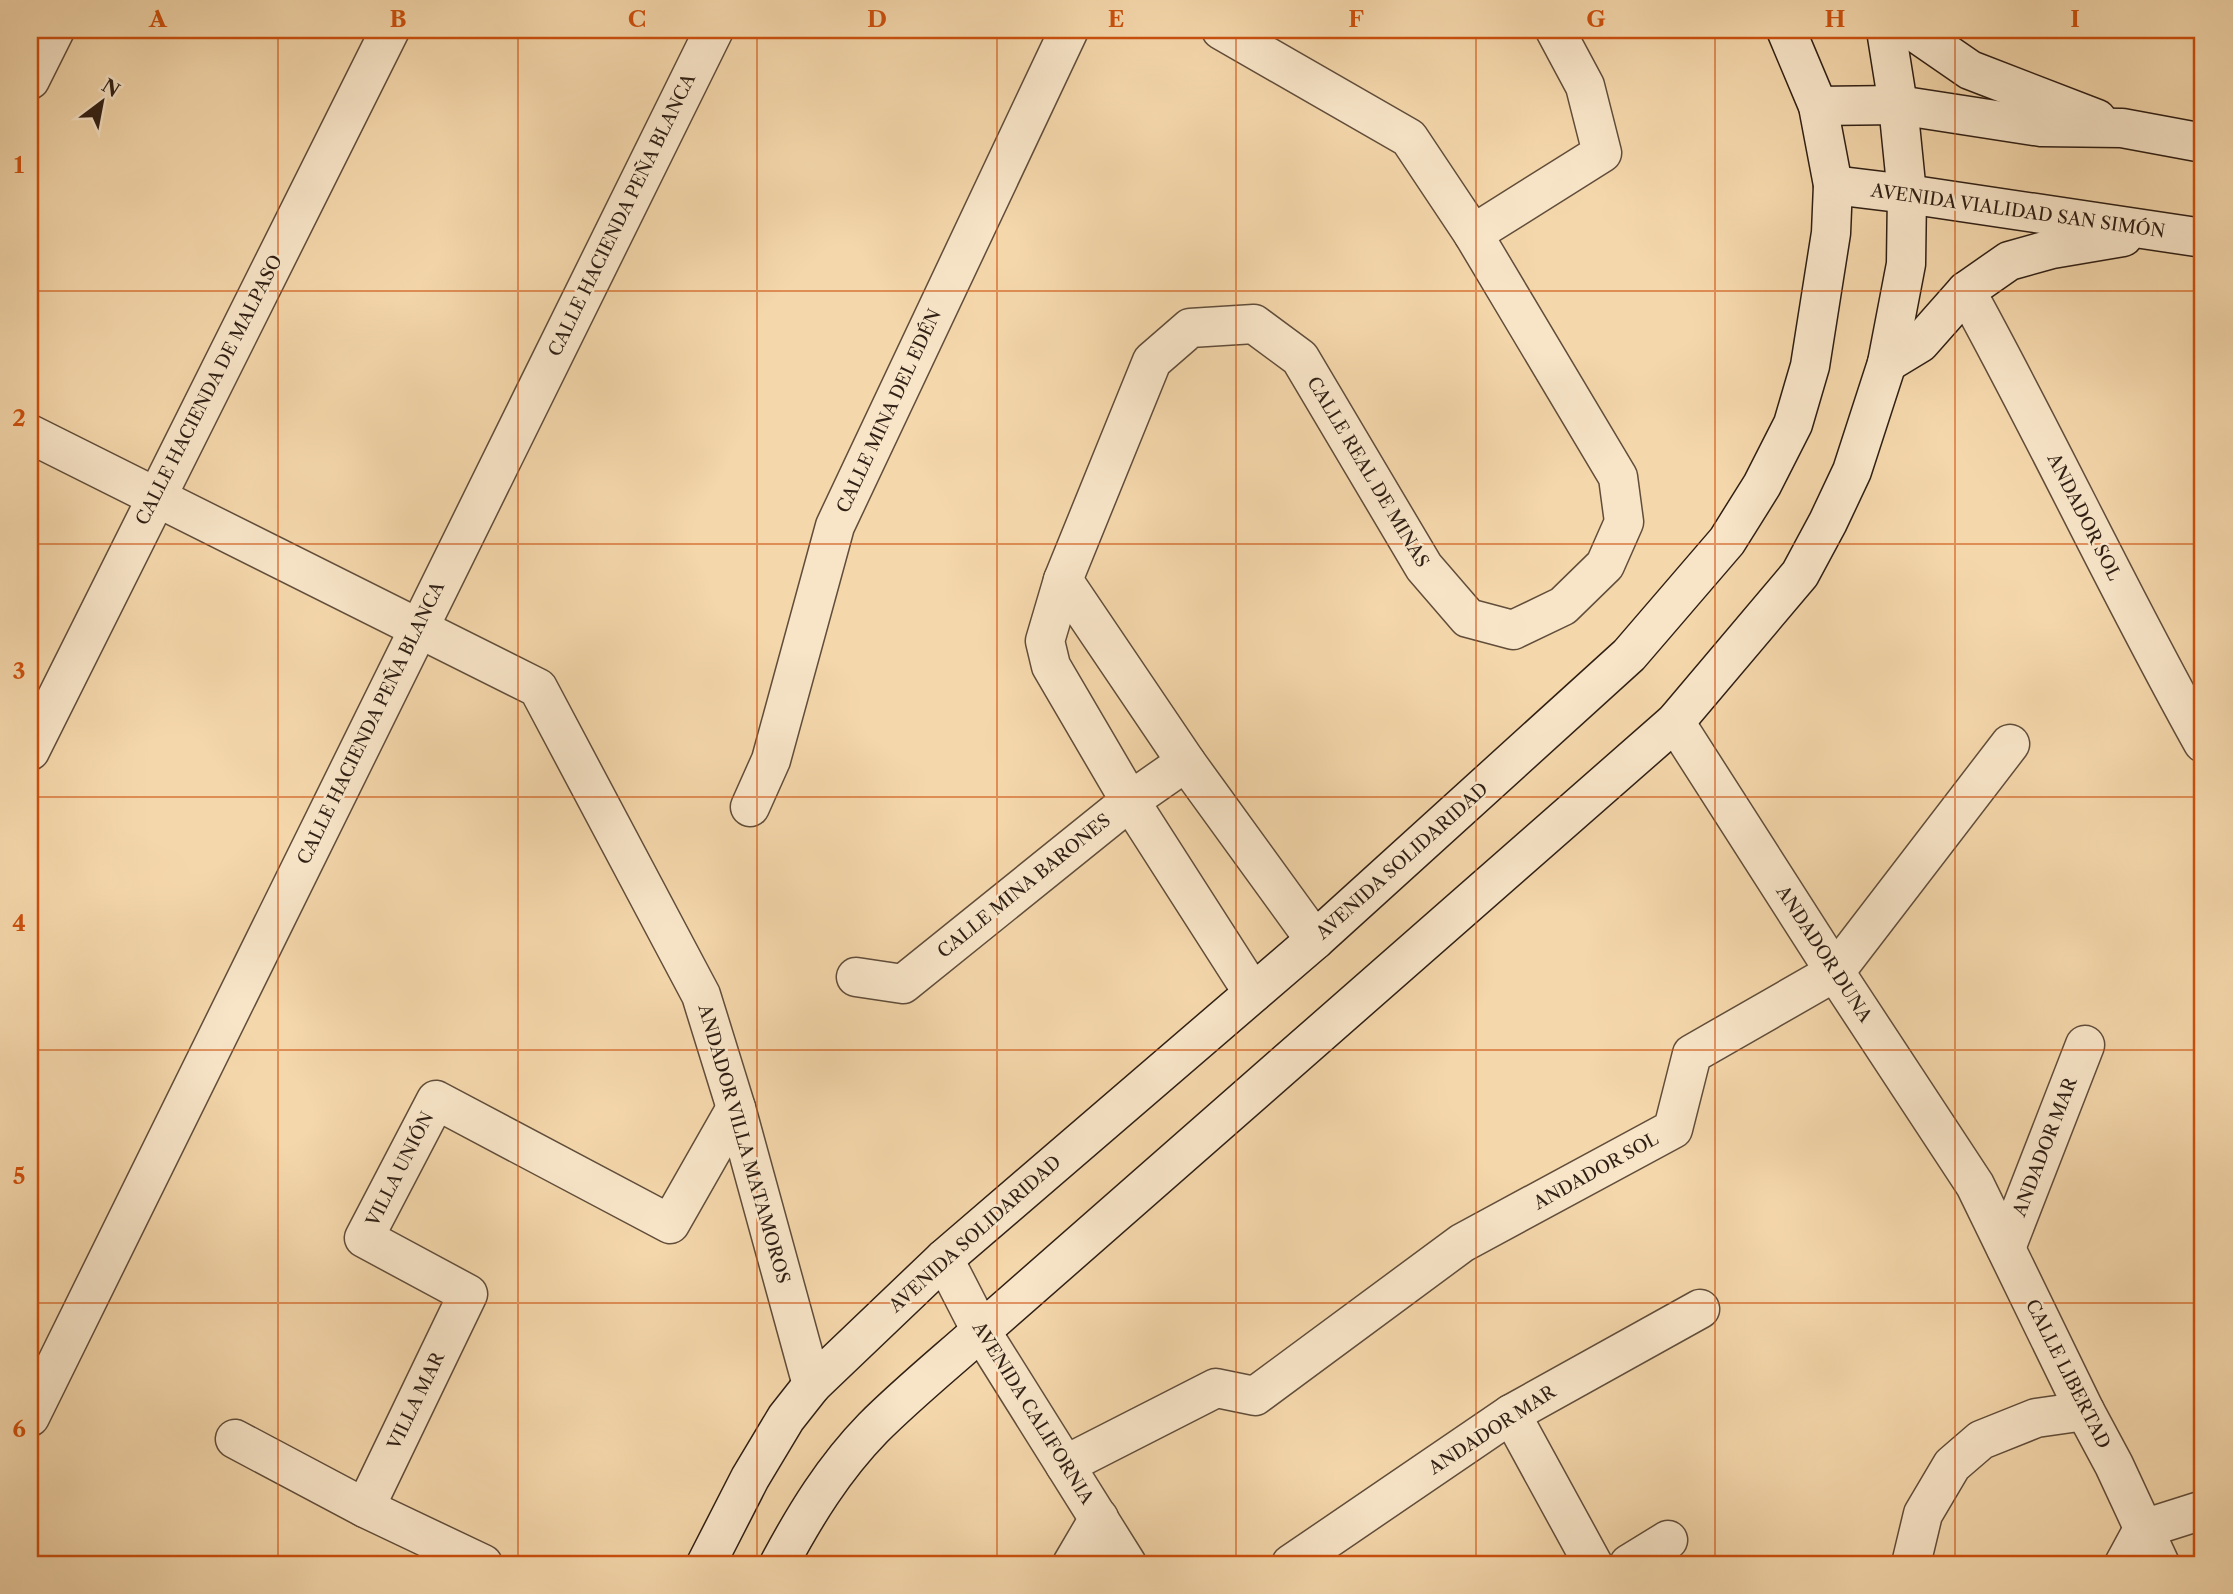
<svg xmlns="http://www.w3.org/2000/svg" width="2233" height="1594" font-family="'Libre Caslon Text',serif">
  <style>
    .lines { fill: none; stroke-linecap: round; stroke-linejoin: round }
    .minor-casing { stroke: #604d3a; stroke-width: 41 }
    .tertiary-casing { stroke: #604d3a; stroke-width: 41 }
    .secondary-casing { stroke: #2f1f14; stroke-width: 41 }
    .minor { stroke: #f8e5c8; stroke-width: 38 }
    .tertiary { stroke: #f8e5c8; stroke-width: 38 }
    .secondary { stroke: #f8e5c8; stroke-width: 38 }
    .grid { fill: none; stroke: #cc500d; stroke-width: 2; stroke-opacity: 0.55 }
    .labels { text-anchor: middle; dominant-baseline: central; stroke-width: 5; stroke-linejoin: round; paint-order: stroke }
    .street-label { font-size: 18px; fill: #2f1f14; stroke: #f8e5c8 }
    .neatline { fill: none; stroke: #cc500d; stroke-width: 2.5 }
    .grid-label { font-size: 23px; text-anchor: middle; font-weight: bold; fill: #cc500d }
  </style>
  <rect width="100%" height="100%" fill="#f4d7ab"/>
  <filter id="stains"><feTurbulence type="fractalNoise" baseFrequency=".00286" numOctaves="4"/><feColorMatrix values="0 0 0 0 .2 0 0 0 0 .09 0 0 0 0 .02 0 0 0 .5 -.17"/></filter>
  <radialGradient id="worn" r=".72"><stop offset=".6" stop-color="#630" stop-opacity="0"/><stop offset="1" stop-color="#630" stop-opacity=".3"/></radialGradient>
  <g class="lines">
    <g class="minor-casing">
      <g id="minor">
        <path d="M1221,30L1409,138L1473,234L1618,477L1624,522L1605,565L1563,606L1513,630L1468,618L1424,567L1300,358L1254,324L1190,328L1152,361L1063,580L1045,641L1051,666L1130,801L1253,993"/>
        <path d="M30,80L55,30"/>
        <path d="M1473,234L1602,153L1585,86L1555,30"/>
        <path d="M1966,291C2048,440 2120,595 2203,743"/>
        <path d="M30,434L538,688L701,995L736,1108L812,1385"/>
        <path d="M1063,580L1186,762L1315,940"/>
        <path d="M1675,722L1835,972L1975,1185L2085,1411"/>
        <path d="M30,751L390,30"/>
        <path d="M750,807L771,760L835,526L1069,30"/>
        <path d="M856,977L903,984L1130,801L1186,762"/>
        <path d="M2006,1248L2085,1045"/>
        <path d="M1511,1414L1593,1564"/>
        <path d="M30,1417L714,30"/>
        <path d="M235,1439L365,1508L483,1564"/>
        <path d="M1065,1465L1216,1388L1255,1396L1462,1243L1673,1129L1692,1054L1835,972L2010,744"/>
        <path d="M365,1508L468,1294L364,1238L436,1100L670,1224L736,1108"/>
        <path d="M1072,1564L1099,1518"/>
        <path d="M1291,1564L1511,1414L1700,1309"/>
        <path d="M1629,1564L1668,1540"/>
        <path d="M2124,1564L2143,1529L2203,1510"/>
      </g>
    </g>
    <g class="tertiary-casing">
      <g id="tertiary">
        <path d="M944,1259L981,1331L1127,1564"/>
        <path d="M1911,1564L1923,1514L1952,1465L1981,1440L2036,1418L2085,1411L2114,1465L2160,1564"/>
      </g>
    </g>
    <g class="secondary-casing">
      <g id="secondary">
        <path d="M1912,30L1970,70L2097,119"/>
        <path d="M1818,106L1898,105L2041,127L2122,128L2203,143"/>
        <path d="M1833,185L1907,194L2203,238"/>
        <path d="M1887,363L1920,343L1966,291L2009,261L2052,249L2123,237"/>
        <path d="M706,1564L750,1478L786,1418L812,1385L944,1259L1315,940L1629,655L1727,541L1762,485L1793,424L1810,366L1831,233L1833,185L1818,106L1786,30"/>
        <path d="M779,1564C805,1515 834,1468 873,1428C907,1394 945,1363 981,1331L1675,722L1800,574L1828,522L1852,471L1887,363L1906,264L1907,194L1898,105L1886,30"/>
      </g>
    </g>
    <use href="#minor" class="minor"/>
    <use href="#tertiary" class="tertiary"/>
    <use href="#secondary" class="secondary"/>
  </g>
  <path class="grid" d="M278,30V1564M518,30V1564M757,30V1564M997,30V1564M1236,30V1564M1476,30V1564M1715,30V1564M1955,30V1564M30,291H2203M30,544H2203M30,797H2203M30,1050H2203M30,1303H2203"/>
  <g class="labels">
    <g class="street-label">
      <text transform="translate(2018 211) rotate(8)">AVENIDA VIALIDAD SAN SIMÓN</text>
      <text transform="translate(622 215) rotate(-64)">CALLE HACIENDA PEÑA BLANCA</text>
      <text transform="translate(209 390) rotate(-63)">CALLE HACIENDA DE MALPASO</text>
      <text transform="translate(889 411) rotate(-65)">CALLE MINA DEL EDÉN</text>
      <text transform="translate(1368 472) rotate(59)">CALLE REAL DE MINAS</text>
      <text transform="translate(2084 517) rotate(63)">ANDADOR SOL</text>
      <text transform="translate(371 723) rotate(-64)">CALLE HACIENDA PEÑA BLANCA</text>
      <text transform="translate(1402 861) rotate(-42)">AVENIDA SOLIDARIDAD</text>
      <text transform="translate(1024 886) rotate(-39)">CALLE MINA BARONES</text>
      <text transform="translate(1824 954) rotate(57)">ANDADOR DUNA</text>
      <text transform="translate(744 1144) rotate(74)">ANDADOR VILLA MATAMOROS</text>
      <text transform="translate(2045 1147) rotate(-69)">ANDADOR MAR</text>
      <text transform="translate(400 1169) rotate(-63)">VILLA UNIÓN</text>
      <text transform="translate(1596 1171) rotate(-29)">ANDADOR SOL</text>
      <text transform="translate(975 1234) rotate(-42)">AVENIDA SOLIDARIDAD</text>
      <text transform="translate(2068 1374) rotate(63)">CALLE LIBERTAD</text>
      <text transform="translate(416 1401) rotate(-64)">VILLA MAR</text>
      <text transform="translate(1033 1413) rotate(58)">AVENIDA CALIFORNIA</text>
      <text transform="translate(1492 1430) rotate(-33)">ANDADOR MAR</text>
    </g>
  </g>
  <rect width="2233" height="1594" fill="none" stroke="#f4d7ab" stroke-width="77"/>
  <g transform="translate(102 102) rotate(32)" stroke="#f8e5c8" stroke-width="5" paint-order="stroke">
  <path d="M0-5L12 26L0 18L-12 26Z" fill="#2f1f14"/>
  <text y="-10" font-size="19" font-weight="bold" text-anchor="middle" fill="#2f1f14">N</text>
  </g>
  <rect x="38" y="38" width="2156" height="1518" class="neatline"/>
  <g class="grid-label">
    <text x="158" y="27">A</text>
    <text x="398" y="27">B</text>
    <text x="637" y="27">C</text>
    <text x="877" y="27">D</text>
    <text x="1116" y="27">E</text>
    <text x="1356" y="27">F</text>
    <text x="1596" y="27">G</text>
    <text x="1835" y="27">H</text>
    <text x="2075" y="27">I</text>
    <text x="19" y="173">1</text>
    <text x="19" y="426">2</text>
    <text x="19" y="679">3</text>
    <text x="19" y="931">4</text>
    <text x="19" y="1184">5</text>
    <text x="19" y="1437">6</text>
  </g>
  <rect width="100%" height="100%" filter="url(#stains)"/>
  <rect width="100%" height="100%" fill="url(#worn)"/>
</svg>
